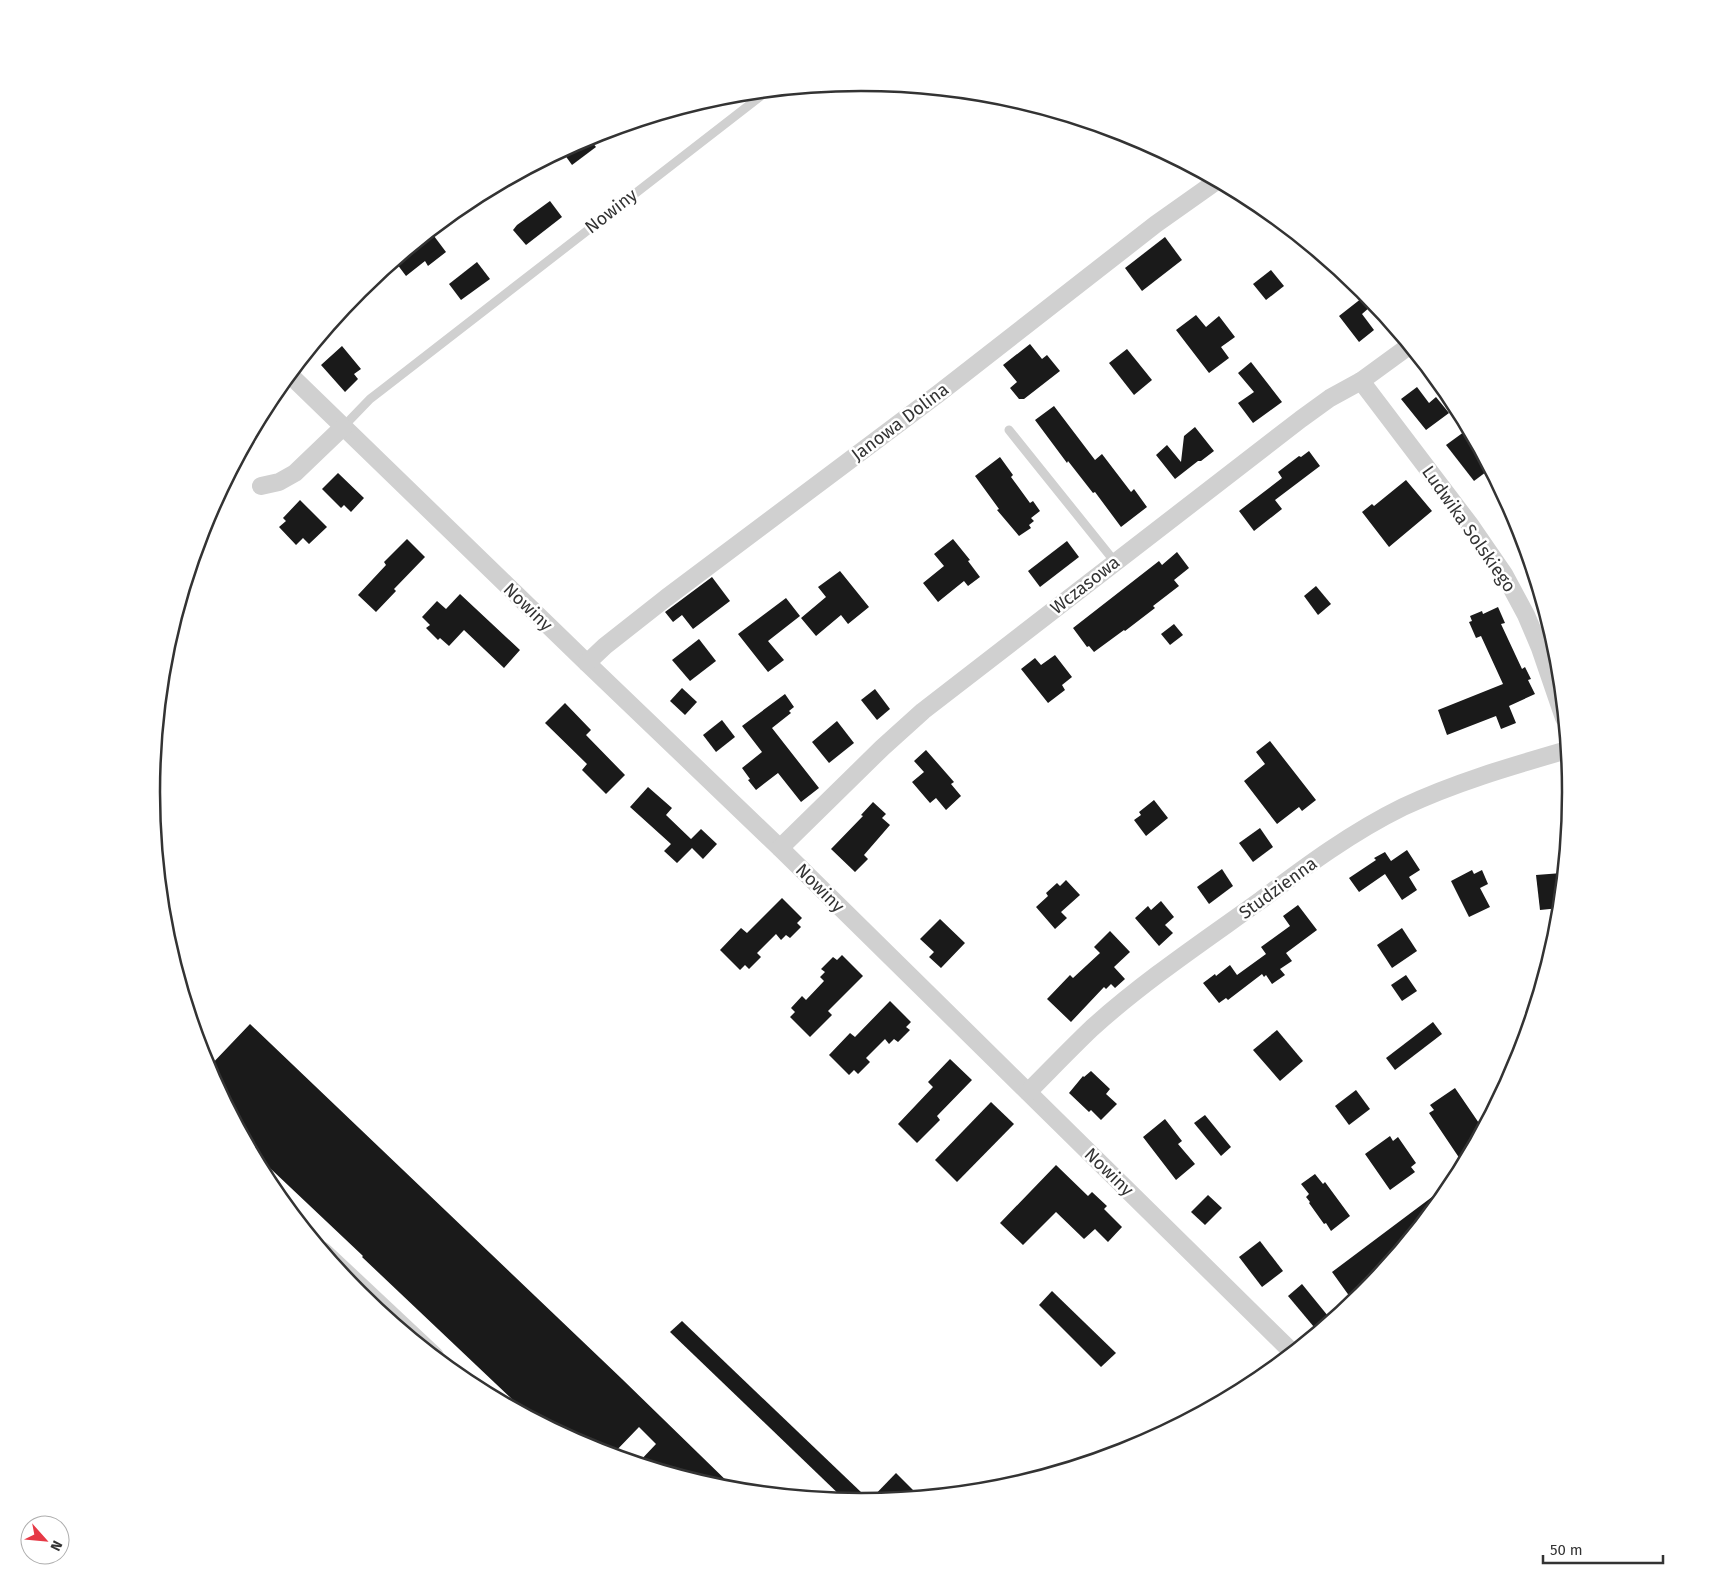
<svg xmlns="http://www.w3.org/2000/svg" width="1723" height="1585" font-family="'Fira Sans',sans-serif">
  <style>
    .building { fill: #1a1a1a }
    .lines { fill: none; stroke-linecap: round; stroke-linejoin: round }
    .service { stroke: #d0d0d0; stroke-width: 9 }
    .minor { stroke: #d0d0d0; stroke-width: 18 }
    .labels { text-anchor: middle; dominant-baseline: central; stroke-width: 5; stroke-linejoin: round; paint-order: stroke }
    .street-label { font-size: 18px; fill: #333; stroke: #fff }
    .rim { fill: none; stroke: #333; stroke-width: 2.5 }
  </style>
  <rect width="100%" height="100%" fill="#fff"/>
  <g class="building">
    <path d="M588,137L596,147L572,165L562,151Z"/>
    <path d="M550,201L562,217L526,245L513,230L517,225Z"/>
    <path d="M431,232L446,252L428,266L425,261L406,276L397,264L416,250L413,246Z"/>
    <path d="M1165,237L1182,260L1142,291L1125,268Z"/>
    <path d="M477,262L490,279L461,300L449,284Z"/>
    <path d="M1271,270L1284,286L1266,300L1253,284Z"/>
    <path d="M1362,298L1370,307L1362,314L1374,330L1359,342L1339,316Z"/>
    <path d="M1196,315L1206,327L1219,316L1235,337L1221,347L1229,358L1209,373L1176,330Z"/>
    <path d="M1030,344L1042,359L1047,355L1060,371L1024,399H1019L1010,388L1017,382L1003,365Z"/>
    <path d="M342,346L361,369L354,374L358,379L345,392L321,365Z"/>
    <path d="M1127,349L1152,380L1134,395L1109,363Z"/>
    <path d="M1251,362L1282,402L1253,423L1238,403L1254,392L1238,373Z"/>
    <path d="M1417,387L1429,403L1436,397L1449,413L1426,430L1401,399Z"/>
    <path d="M1054,406L1095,460L1102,454L1131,492L1134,489L1147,507L1121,527L1095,492L1093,493L1068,461L1067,463L1035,420Z"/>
    <path d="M1195,427L1214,451L1201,461H1198L1175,479L1156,455L1167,445L1181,462L1184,436Z"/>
    <path d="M1468,429L1490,469L1474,481L1446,445Z"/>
    <path d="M1309,451L1320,466L1275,500L1282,509L1254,531L1239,511L1282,478L1278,472L1299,456L1301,457Z"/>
    <path d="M1000,457L1013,475L1011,477L1030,503L1033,501L1040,511L1031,518L1034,521L1029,525L1031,528L1019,536L997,510L999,509L975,476Z"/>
    <path d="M338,473L364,498L351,512L344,505L341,508L322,489Z"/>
    <path d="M1406,480L1432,511L1389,547L1362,512L1372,504L1374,506Z"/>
    <path d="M300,500L327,527L309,544L303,538L296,545L279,527L286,521L283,518Z"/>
    <path d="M407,539L425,557L394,589L396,591L376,612L358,595L386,565L384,562Z"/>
    <path d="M953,539L970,560L968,561L980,577L968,586L964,581L938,602L923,583L944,566L934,554Z"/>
    <path d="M1067,541L1079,557L1040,587L1028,571Z"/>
    <path d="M1177,552L1189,568L1174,580L1179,586L1153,606L1155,608L1125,631L1124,630L1094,652L1089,646L1087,647L1073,628L1159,561L1162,565Z"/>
    <path d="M840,571L869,607L848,624L841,615L816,636L801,618L826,597L818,587Z"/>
    <path d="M712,577L730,601L693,629L682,615L673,622L665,612Z"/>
    <path d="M1316,586L1331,604L1318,615L1304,596Z"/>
    <path d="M460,594L520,650L504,668L464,630L449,646L440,638L438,640L426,628L430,625L422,617L437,601L446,609Z"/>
    <path d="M786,598L800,616L768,641L784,660L768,672L738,634Z"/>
    <path d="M1498,607L1505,623L1501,624L1522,669L1525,667L1531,679L1528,680L1535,694L1509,706L1516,723L1501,729L1496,716L1447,735L1438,710L1503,684L1481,636L1476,638L1469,622L1472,621L1470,616L1482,611L1483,614Z"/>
    <path d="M1174,624L1183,635L1170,645L1161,634Z"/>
    <path d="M699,639L716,661L690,681L672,660Z"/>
    <path d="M1055,655L1072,677L1062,685L1065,690L1048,703L1021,669L1035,658L1041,665Z"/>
    <path d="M682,688L697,702L685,715L670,701Z"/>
    <path d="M875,689L890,709L877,720L861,700Z"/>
    <path d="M785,694L794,707L789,711L791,713L772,728L819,788L801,802L778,773L756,790L748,780L750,779L742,768L762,752L742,726Z"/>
    <path d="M565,703L591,730L586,735L625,775L606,794L582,770L587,764L545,723Z"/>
    <path d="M722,720L735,737L716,752L703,735Z"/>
    <path d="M837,721L854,743L829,763L812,742Z"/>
    <path d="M1270,741L1316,800L1302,811L1299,807L1277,824L1244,781L1265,764L1256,752Z"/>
    <path d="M926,750L954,782L951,784L961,796L946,810L936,798L930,803L912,782L924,772L914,761Z"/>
    <path d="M648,787L672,808L666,815L691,839L701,829L717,844L703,859L692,848L677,863L664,851L671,844L630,807Z"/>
    <path d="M1154,800L1168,818L1146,836L1134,820L1141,815L1139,812Z"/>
    <path d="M873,802L886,814L882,818L890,825L864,855L868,859L855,872L831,849L863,816L861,815Z"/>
    <path d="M1260,828L1273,847L1253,862L1239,843Z"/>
    <path d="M1407,850L1420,870L1409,877L1417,890L1402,900L1385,874L1359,892L1349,878L1376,860L1374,858L1385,852L1391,861Z"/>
    <path d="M1222,869L1233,886L1209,904L1197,887Z"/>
    <path d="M1472,870L1474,874L1482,870L1488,884L1480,888L1490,907L1469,917L1451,881Z"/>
    <path d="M1562,873L1560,908L1540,910L1536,875Z"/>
    <path d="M1066,880L1080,895L1061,912L1067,918L1055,929L1036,907L1048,896L1046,893L1057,883L1060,886Z"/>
    <path d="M782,898L802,918L797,923L801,927L790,938L786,935L781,940L776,934L757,953L761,957L749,969L745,965L740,970L720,950L741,928L747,933Z"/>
    <path d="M1161,901L1174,917L1165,925L1173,933L1159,946L1135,918L1148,906L1151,910Z"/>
    <path d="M1298,905L1317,930L1286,953L1292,961L1280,969L1285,975L1272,984L1266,975L1264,977L1262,974L1228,1000L1226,998L1219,1003L1203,983L1215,974L1216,976L1230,965L1237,975L1266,954L1261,947L1290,926L1283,916Z"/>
    <path d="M940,919L965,943L941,968L929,957L934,952L920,939Z"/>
    <path d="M1402,928L1417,951L1392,968L1377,945Z"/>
    <path d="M1110,931L1130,952L1114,967L1125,979L1115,988L1111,984L1106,989L1104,987L1071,1022L1047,999L1070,975L1073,978L1100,953L1094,947Z"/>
    <path d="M842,955L863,976L828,1011L832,1015L810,1037L790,1017L795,1012L791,1008L802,996L806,1000L824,981L820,977L825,972L821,969L833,957L837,960Z"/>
    <path d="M1406,975L1417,991L1402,1001L1391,985Z"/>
    <path d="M890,1001L911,1022L906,1027L910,1030L898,1042L894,1039L889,1044L885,1039L866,1058L870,1062L858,1074L854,1070L849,1075L829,1055L850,1033L855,1037Z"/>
    <path d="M1433,1022L1442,1034L1395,1070L1386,1058Z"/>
    <path d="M250,1024L622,1379L736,1490L723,1489L638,1463L656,1444L639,1427L612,1455L590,1448L526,1415L513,1402L514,1401L362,1257L363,1256L252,1151L208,1068Z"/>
    <path d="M1277,1030L1303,1061L1280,1081L1253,1050Z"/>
    <path d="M950,1059L972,1080L937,1116L940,1120L917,1143L898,1124L933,1087L928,1082Z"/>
    <path d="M1091,1071L1110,1089L1106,1094L1117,1104L1101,1120L1091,1110L1089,1112L1069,1093L1083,1076L1084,1077Z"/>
    <path d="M1455,1088L1483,1129L1464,1165L1429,1113L1434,1110L1430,1105Z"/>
    <path d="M1356,1090L1370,1109L1349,1125L1335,1106Z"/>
    <path d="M991,1102L1014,1124L957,1182L935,1160Z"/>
    <path d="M1205,1115L1231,1147L1221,1156L1194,1123Z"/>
    <path d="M1165,1119L1182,1141L1178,1144L1195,1164L1176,1180L1143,1137Z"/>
    <path d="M1390,1136L1393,1141L1398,1137L1416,1163L1411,1167L1415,1172L1390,1190L1365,1154Z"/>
    <path d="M1056,1165L1088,1196L1092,1192L1107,1206L1104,1209L1122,1227L1108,1242L1095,1229L1084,1239L1056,1212L1023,1245L1000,1223Z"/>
    <path d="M1315,1174L1323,1184L1325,1182L1350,1216L1331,1231L1326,1223L1324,1224L1309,1203L1310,1202L1306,1197L1309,1194L1301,1184Z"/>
    <path d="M1444,1188L1448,1192L1366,1292L1359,1297L1355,1293L1350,1297L1332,1272Z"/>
    <path d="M1208,1195L1222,1208L1205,1225L1191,1212Z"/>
    <path d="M1260,1241L1283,1271L1262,1287L1239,1257Z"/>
    <path d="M1302,1284L1328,1316L1314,1327L1288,1296Z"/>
    <path d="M1052,1291L1116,1353L1101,1367L1039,1305Z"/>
    <path d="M682,1321L863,1494L855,1502L846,1501L670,1332Z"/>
    <path d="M896,1473L920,1497L868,1502Z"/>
  </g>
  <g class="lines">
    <g class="service">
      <path d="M343,427L370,399L383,389L766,92"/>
      <path d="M1009,430L1115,562"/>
    </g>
    <g class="minor">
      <path d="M290,375L587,663L780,848L1293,1353"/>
      <path d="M1361,381L1471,526L1504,574L1526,615L1540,648L1564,718"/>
      <path d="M261,486L279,482L295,473L343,427"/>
      <path d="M587,663L605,646L666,598L938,394L1156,224L1214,183"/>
      <path d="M780,848L882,748L923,711L1301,419L1330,398L1361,381L1409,346"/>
      <path d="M1028,1092C1049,1071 1070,1049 1092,1028C1144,981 1204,941 1261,900C1306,866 1352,832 1403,807C1456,782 1512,766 1567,750"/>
      <path d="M323,1251L435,1356"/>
    </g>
  </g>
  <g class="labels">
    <g class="street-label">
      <text transform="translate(611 211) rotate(-38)">Nowiny</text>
      <text transform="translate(900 422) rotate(-37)">Janowa Dolina</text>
      <text transform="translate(1469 529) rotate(55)">Ludwika Solskiego</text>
      <text transform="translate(1085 585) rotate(-38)">Wczasowa</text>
      <text transform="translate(528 607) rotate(44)">Nowiny</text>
      <text transform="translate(820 888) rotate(45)">Nowiny</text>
      <text transform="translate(1278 888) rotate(-36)">Studzienna</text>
      <text transform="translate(1109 1172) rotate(44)">Nowiny</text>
    </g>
  </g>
  <path d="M0 0H1723V1585H0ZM160 792a701 701 0 1 1 1402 0a701 701 0 1 1-1402 0Z" fill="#fff" fill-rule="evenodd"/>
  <path class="rim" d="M160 792a701 701 0 1 1 1402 0a701 701 0 1 1-1402 0Z"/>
  <g transform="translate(45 1540) rotate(117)"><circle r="24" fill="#ffffff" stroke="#adadad"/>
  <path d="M0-4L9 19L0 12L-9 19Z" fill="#e63946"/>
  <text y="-8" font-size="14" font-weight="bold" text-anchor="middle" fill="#333333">N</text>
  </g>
  <path d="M1543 1555v8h120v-8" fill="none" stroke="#333333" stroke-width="2.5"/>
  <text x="1550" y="1555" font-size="15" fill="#333333" stroke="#ffffff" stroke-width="4" paint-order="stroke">50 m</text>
</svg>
